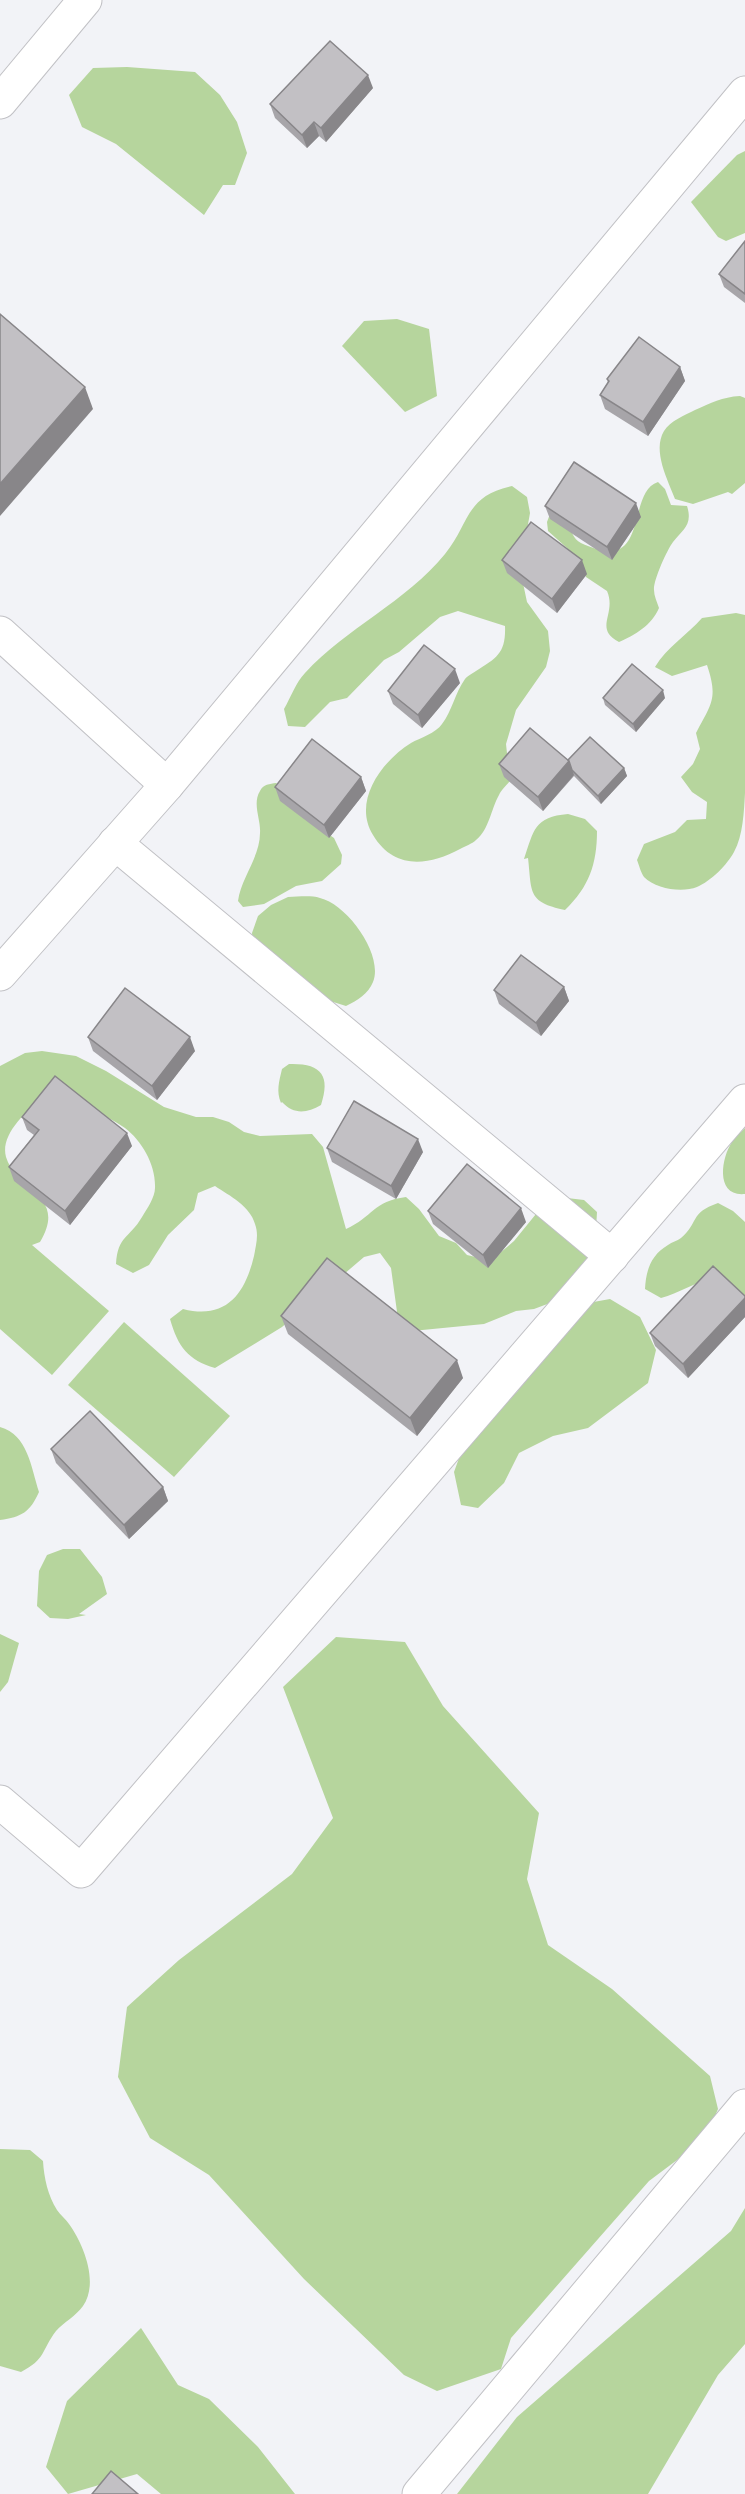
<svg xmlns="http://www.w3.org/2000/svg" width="745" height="2494" font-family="Overpass,sans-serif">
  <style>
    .green { fill: #b6d59d }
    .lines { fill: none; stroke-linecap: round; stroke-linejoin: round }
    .minor-casing { stroke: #c1c1c5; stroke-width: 35 }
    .tertiary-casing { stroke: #c1c1c5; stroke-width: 35 }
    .minor { stroke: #fff; stroke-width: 33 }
    .tertiary { stroke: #fff; stroke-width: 33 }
    .wall { fill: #a7a5a9 }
    .shaded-wall { fill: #888689 }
    .building { fill: #c2c0c4; stroke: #888689; stroke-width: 1.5 }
  </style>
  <rect width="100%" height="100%" fill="#f2f3f7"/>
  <g class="green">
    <path d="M127,67L195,72L220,95L237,122L247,153L235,185H223L204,215L116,144L82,127L69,95L93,68Z"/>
    <path d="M745,151V233L726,241L718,237L691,202L737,155Z"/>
    <path d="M397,319L429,329L437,396L405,412L342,346L364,321Z"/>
    <path d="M740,396L745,398V483L732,494L728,492L693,504L675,499C668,480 652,451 664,431C670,421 685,415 695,410C711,403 722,397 740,396Z"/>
    <path d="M658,482L665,489L671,505L687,506C693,525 683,529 673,542C667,550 653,581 654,590C654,596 657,602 659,608C652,625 635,635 619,642C593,628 617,614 607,591L586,577L567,548L548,531L547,522L550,514L570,527C573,538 577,542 588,546C650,572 626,492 658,482Z"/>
    <path d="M512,486L527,497L530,513L520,569L527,602L548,631L550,651L546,667L516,710L506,744L510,781C506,786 501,790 499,795C491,809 489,830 476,840C472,844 465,846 460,849C428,866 394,870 373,835C352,801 382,761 411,743C420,738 436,733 442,724C452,711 455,693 465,679C467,676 472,674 476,671C497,658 506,653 505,626L458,611L440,617L399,652L384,660L347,698L330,702L305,727L288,726L284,709C291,697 296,682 305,673C346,628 406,602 445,554C470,523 465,496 512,486Z"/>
    <path d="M736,613L745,615V793C744,811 743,836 734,852C727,865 711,881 697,887C682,893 656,889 644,877C641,873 639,865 637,860L644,844L675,832L687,820L706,819L707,802L692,792L681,777L693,764L700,749L696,733C712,703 718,698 707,665L672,676L655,667C667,647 687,635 702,618Z"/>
    <path d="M276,783L283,788L312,823L334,838L342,855L341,864L322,881L296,886L264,904L243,907L238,901C241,878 260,857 260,833C261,819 252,804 260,791C263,784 270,784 276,783Z"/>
    <path d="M568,814L585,819L597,831C597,864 589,887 565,910C527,902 532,892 528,858L524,859C534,830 534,817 568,814Z"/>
    <path d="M288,897C298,897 310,895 320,898C347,904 384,955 373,982C368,994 358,1000 346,1006L295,990L254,952L252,933L258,916L271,905Z"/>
    <path d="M42,1051L76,1056L106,1071L164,1107L196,1117H213L229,1122L244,1132L260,1136L312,1134L323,1147L346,1229C373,1217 373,1201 406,1197L419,1209L439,1236L456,1243L467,1255L484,1259L500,1253L514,1241L536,1214L567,1198L584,1200L597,1212L595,1246L586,1261L550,1303L534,1309L516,1311L484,1324L412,1331L398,1319L391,1268L380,1253L364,1257L282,1327L215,1368C188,1360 178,1347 170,1319L183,1309C226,1320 245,1294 254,1256C256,1245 259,1235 255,1224C250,1206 230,1196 215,1186L198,1193L194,1210L168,1235L149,1265L133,1273L116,1264C118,1235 129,1239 142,1217C147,1209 155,1197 155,1188C156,1165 142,1141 125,1128C105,1114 79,1105 58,1094C53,1096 46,1097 41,1101C25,1111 0,1136 6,1157C17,1192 68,1195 40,1242L32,1245L109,1311L52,1375L0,1329V1066L25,1053Z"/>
    <path d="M289,1064C321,1063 331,1075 321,1105C307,1113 294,1115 282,1102L281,1103C276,1091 279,1082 282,1069Z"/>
    <path d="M745,1128V1194C715,1197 721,1158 732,1142C735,1137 741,1132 745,1128Z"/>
    <path d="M718,1203L733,1211L745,1222V1301L712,1278C694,1283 679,1293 661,1298L645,1289C646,1270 651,1255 668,1245C672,1242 677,1241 681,1238C699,1223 689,1213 718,1203Z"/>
    <path d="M610,1299L640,1317L656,1350L648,1383L588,1428L553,1436L519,1453L504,1483L478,1508L461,1505L454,1472L466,1439L487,1413L517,1392L550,1332L577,1305Z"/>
    <path d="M124,1322L230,1416L174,1477L68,1385Z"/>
    <path d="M0,1427C28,1435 31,1467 39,1492C30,1512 22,1517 0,1520Z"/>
    <path d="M63,1549H80L102,1577L107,1594L79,1614L86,1615L68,1619L50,1618L37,1606L39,1571L47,1555Z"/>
    <path d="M0,1634L19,1643L8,1682L0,1692Z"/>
    <path d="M336,1637L405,1642L443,1706L539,1813L527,1879L548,1945L612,1989L710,2076L718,2109L705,2139L649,2181L511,2338L501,2369L437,2391L404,2375L304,2279L209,2175L150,2138L118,2077L127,2007L179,1960L292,1874L333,1818L283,1687Z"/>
    <path d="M0,2149L30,2150L43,2161C44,2178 48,2196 57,2210C60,2215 66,2219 69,2224C84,2245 99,2283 83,2306C76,2316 64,2322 56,2331C41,2351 46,2359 21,2372L0,2366Z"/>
    <path d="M745,2208V2344L718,2375L648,2494H457L517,2417L731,2231Z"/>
    <path d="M141,2328L178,2385L209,2399L258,2447L295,2494H161L137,2474L68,2494L46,2467L67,2401Z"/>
  </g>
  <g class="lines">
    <g class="minor-casing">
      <g id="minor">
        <path d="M0,102L85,0"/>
        <path d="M0,633L167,785"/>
        <path d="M115,843L612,1256"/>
        <path d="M0,1802L81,1871L745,1101"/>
        <path d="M419,2494L745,2106"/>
      </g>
    </g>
    <g class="tertiary-casing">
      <path id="tertiary" d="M0,974L167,785L745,93"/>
    </g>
    <use href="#minor" class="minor"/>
    <use href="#tertiary" class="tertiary"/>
  </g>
  <g class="wall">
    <path d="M373,88L326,142L319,136L307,148L275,118L270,104Z"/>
    <path d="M745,241V303L724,287L719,274Z"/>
    <path d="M680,367L685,381L648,436L605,409L600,395L608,383L607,379Z"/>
    <path d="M545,506L641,517L612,560L550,519Z"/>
    <path d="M502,560L587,574L557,613L507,573Z"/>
    <path d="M460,683L422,728L393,704L388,691Z"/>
    <path d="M603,698H665L636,732L605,705Z"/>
    <path d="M499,764L624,768L627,776L601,804L574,776L543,811L504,777Z"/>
    <path d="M361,777L366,791L329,838L280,801L275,787Z"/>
    <path d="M564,987L569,1001L541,1036L499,1004L494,990Z"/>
    <path d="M88,1037L195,1051L157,1100L93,1051Z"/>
    <path d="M22,1117L132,1146L70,1225L14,1181L9,1167L34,1135L27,1130Z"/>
    <path d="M327,1148L423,1152L396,1199L332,1162Z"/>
    <path d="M428,1211L526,1222L488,1268L433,1224Z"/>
    <path d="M745,1296V1317L688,1378L655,1346L650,1333Z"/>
    <path d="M281,1316L463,1378L417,1436L288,1334Z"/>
    <path d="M51,1449L163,1487L168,1501L129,1539L56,1463Z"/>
  </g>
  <g class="shaded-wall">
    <path d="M368,75L373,88L326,142L321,128Z"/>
    <path d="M314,122L319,136L307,148L302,135Z"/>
    <path d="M680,367L685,381L648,436L643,422Z"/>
    <path d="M85,387L93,409L0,516V484Z"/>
    <path d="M636,503L641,517L612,560L607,547Z"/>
    <path d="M582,560L587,574L557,613L552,599Z"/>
    <path d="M455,669L460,683L422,728L418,715Z"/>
    <path d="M663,690L665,698L636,732L633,724Z"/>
    <path d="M569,761L574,775L543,811L538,797Z"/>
    <path d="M624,768L627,776L601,804L598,796Z"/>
    <path d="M361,777L366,791L329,838L324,825Z"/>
    <path d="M564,987L569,1001L541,1036L536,1023Z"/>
    <path d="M190,1037L195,1051L157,1100L152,1086Z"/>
    <path d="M127,1133L132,1146L70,1225L65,1211Z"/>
    <path d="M418,1139L423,1152L396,1199L391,1186Z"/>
    <path d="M521,1208L526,1222L488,1268L483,1255Z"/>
    <path d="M745,1298V1317L688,1378L683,1364Z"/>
    <path d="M457,1360L463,1378L417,1436L410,1418Z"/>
    <path d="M163,1487L168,1501L129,1539L124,1525Z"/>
  </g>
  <g class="building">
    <path d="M330,41L368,75L321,128L314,122L302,135L270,104Z"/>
    <path d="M745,241V294L719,274Z"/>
    <path d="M0,314L85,387L0,484Z"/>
    <path d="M639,337L680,367L643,422L600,395L609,381L607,379Z"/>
    <path d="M574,462L636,503L607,547L545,506Z"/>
    <path d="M531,522L582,560L552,599L502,560Z"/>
    <path d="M424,645L455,669L418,715L388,691Z"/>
    <path d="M632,664L663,690L633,724L603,698Z"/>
    <path d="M530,728L569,761L538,797L499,764Z"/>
    <path d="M590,737L624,768L598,796L572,770L569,761L568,760Z"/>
    <path d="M312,739L361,777L324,825L275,787Z"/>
    <path d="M521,955L564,987L536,1023L494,990Z"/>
    <path d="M125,988L190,1037L152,1086L88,1037Z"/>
    <path d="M55,1076L127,1133L65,1211L9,1167L39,1130L22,1117Z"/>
    <path d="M354,1101L418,1139L391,1186L327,1148Z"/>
    <path d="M467,1164L521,1208L483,1255L428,1211Z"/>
    <path d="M327,1258L457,1360L410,1418L281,1316Z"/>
    <path d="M713,1266L745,1296V1298L683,1364L650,1333Z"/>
    <path d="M90,1411L163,1487L124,1525L51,1449Z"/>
    <path d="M111,2471L138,2494H92Z"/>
  </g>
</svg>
